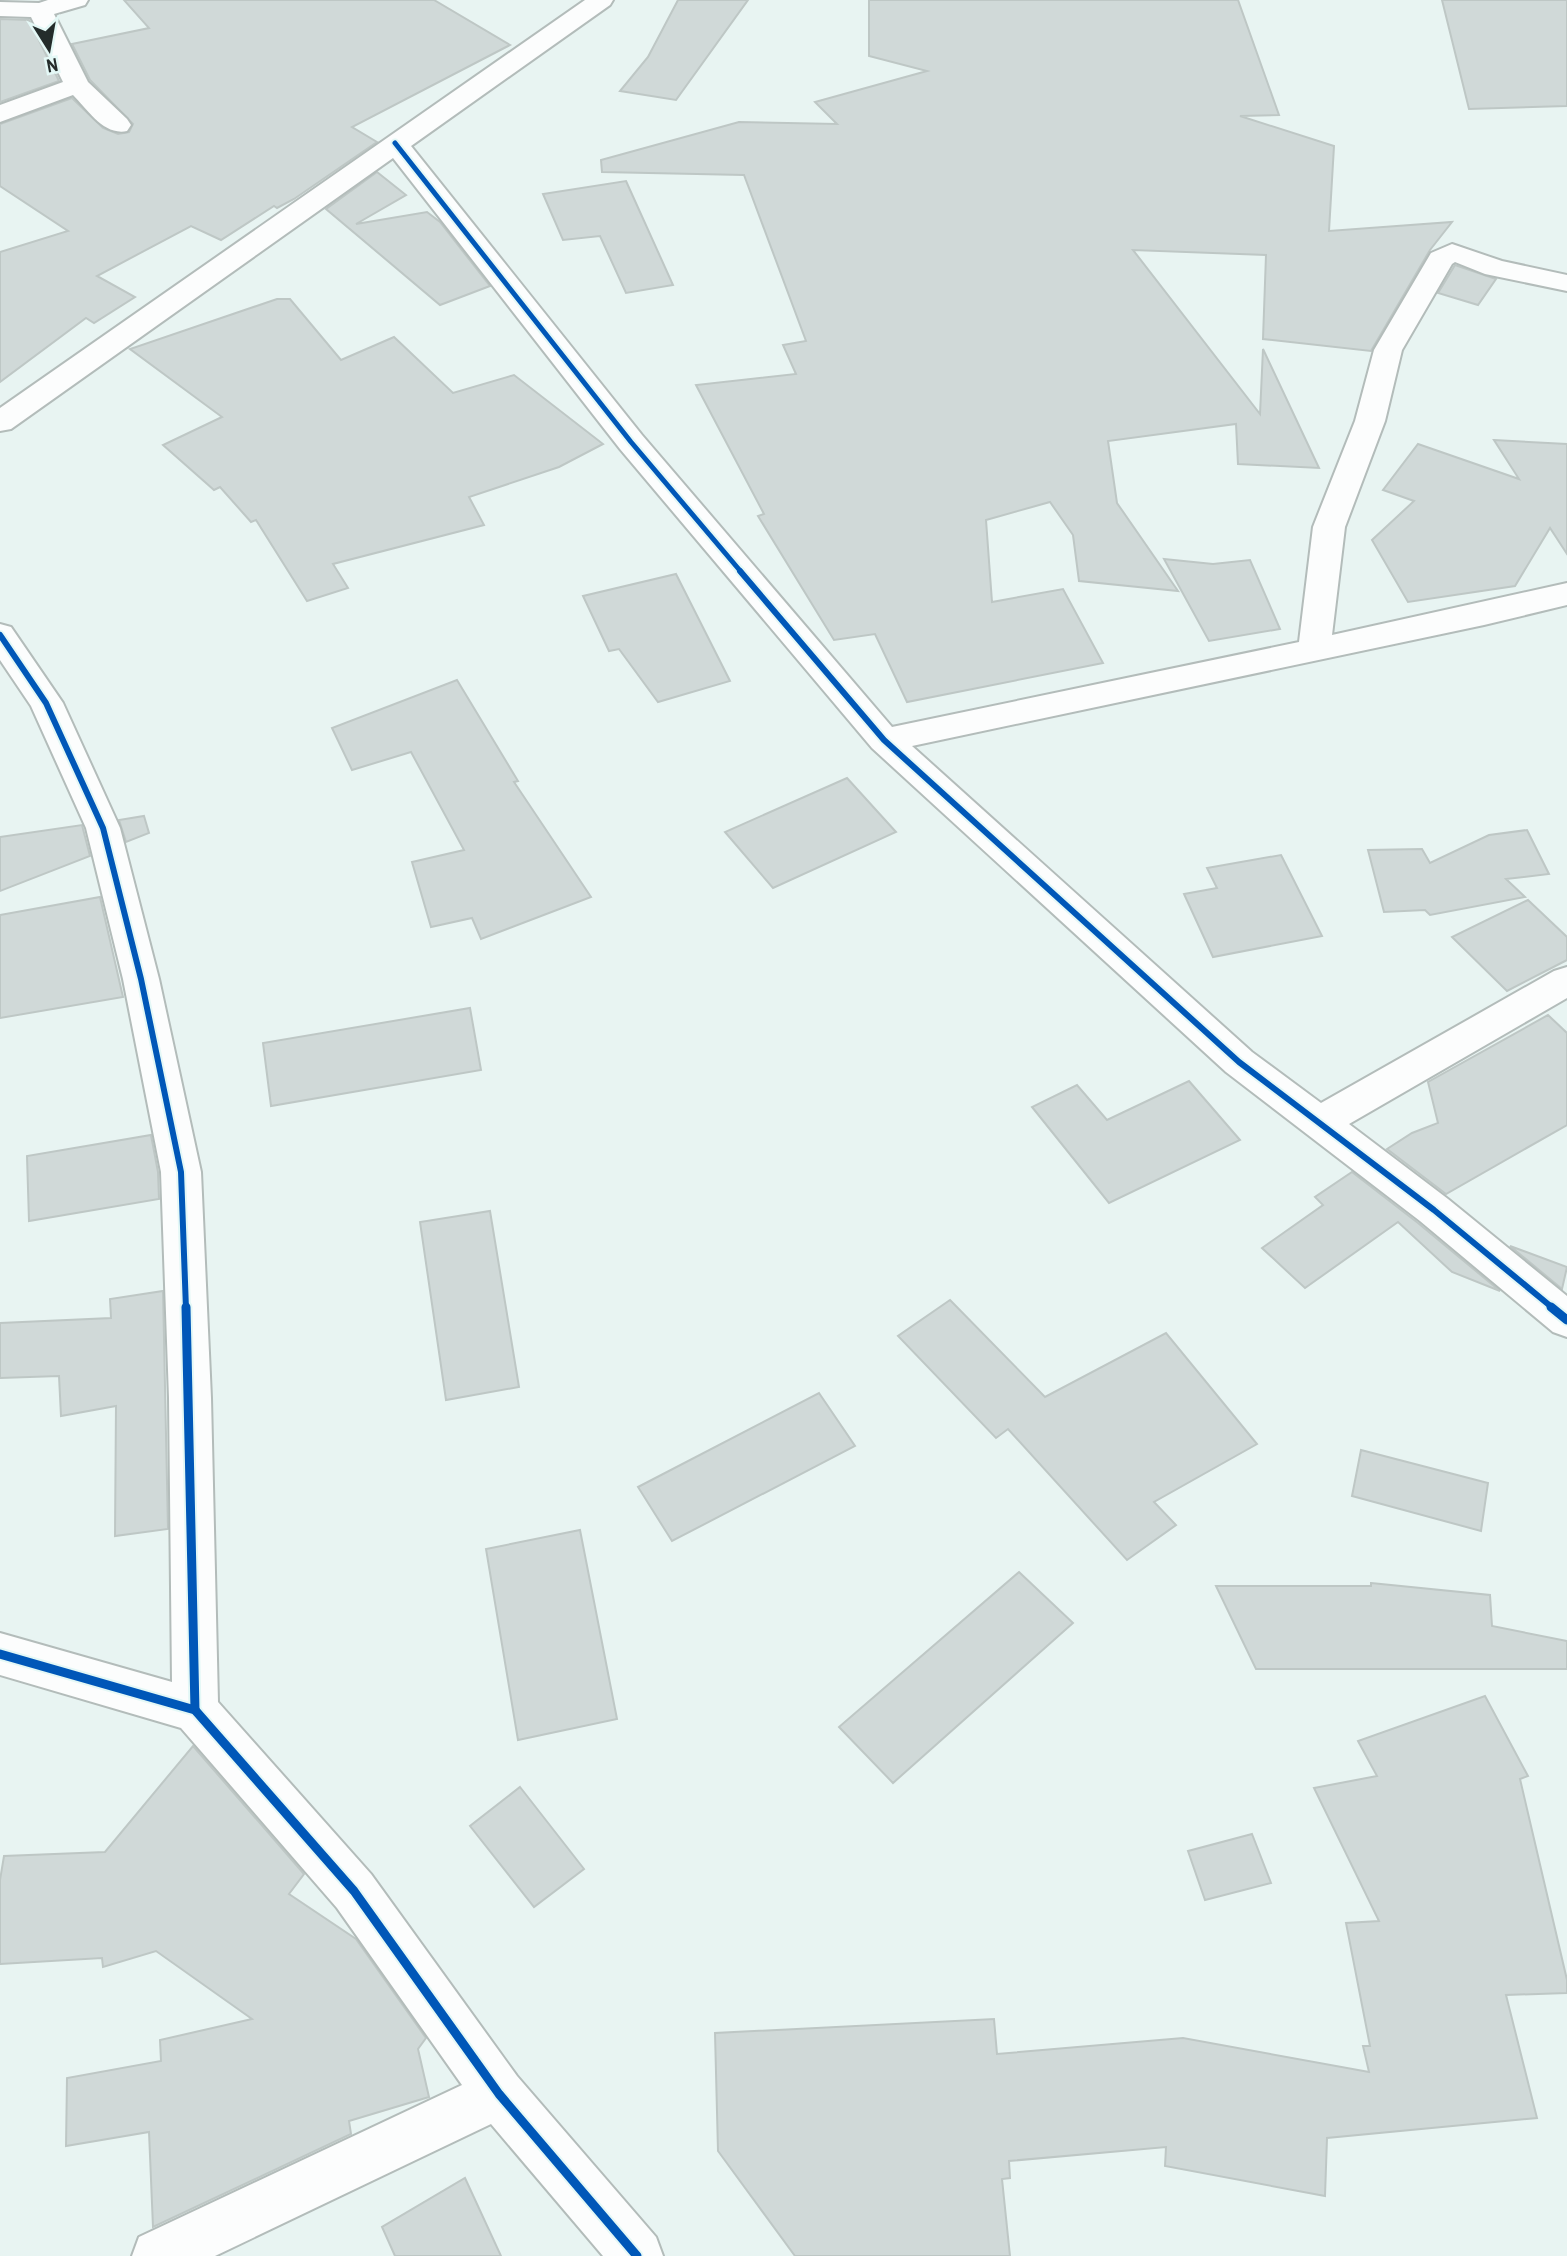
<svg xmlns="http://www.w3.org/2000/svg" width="1567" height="2256" font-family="'Archivo Narrow',sans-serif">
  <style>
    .building { fill: #d0d9d8; stroke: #bec7c5; stroke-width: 2 }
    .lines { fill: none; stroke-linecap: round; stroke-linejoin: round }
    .street-casing { stroke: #b3bcba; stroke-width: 4 }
    .street { fill: #fcfdfd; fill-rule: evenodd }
    .cycleway-far2-casing { stroke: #e4f8f6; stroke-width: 9 }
    .cycleway-far1-casing { stroke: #e4f8f6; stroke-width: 10 }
    .cycleway-casing { stroke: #e4f8f6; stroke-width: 13 }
    .cycleway-far2 { stroke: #0057b8; stroke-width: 5 }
    .cycleway-far1 { stroke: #0057b8; stroke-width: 6 }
    .cycleway { stroke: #0057b8; stroke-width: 9 }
  </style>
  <rect width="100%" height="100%" fill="#e8f4f2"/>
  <g class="building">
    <path d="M124,0H434L510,45L352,127L377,142L294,199L277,208L274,206L221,240L191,226L97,276L135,297L94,323L86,318L0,382V252L68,231L0,186V124L72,98L103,128L118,134L129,132L133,124L90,80L72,44L149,28Z"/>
    <path d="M678,0H748L676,100L620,91L648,57Z"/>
    <path d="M869,0H1238L1279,115L1240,116L1334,146L1329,231L1452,222L1430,250L1371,351L1263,339L1266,255L1133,250L1260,414L1263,349L1319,468L1238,464L1236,424L1108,441L1117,503L1178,591L1079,581L1073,535L1050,502L986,520L992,602L1063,589L1103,663L907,702L875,634L834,640L758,516L764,514L696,385L796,374L783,345L806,341L744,175L602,172L601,160L739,122L837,124L815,102L927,71L869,56Z"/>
    <path d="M1442,0H1567V106L1469,109Z"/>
    <path d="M0,19L29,20L59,81L0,102Z"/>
    <path d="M377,172L406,195L356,224L427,212L440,222L490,286L440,305L326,209Z"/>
    <path d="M626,181L673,285L626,293L600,236L563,240L543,194Z"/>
    <path d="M1455,265L1496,279L1478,305L1438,293Z"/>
    <path d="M277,299H290L341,360L394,337L453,393L514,375L603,444L559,467L469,497L484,525L333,564L348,588L307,601L256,520L251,522L220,487L214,490L163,445L222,417L130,349Z"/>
    <path d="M1494,440L1567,444V554L1550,528L1515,586L1408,602L1372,540L1414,501L1383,490L1418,444L1519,479Z"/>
    <path d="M1164,559L1213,564L1250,560L1280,629L1209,641Z"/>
    <path d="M676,574L730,681L658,702L619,649L609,651L583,596Z"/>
    <path d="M457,680L518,781L514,782L591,897L481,939L472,918L431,927L412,862L464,850L411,752L352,770L332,728Z"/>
    <path d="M847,778L896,832L773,888L725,832Z"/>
    <path d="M144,816L149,833L126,842L119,820Z"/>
    <path d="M82,825L90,856L0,891V837Z"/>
    <path d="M1527,830L1549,874L1506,879L1525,897L1430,915L1425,910L1384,912L1368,850L1422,849L1430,863L1489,835Z"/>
    <path d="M1281,855L1322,936L1213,957L1184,894L1217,888L1207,868Z"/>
    <path d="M100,897L123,997L0,1018V915Z"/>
    <path d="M1528,900L1567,937V960L1507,991L1452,937Z"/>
    <path d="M470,1008L481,1070L271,1106L263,1043Z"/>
    <path d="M1548,1015L1567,1033V1125L1446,1194L1387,1149L1412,1133L1438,1123L1428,1082Z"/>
    <path d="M1189,1081L1240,1140L1109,1203L1032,1107L1077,1085L1107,1120Z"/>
    <path d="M151,1135L158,1172L159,1199L29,1221L27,1156Z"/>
    <path d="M1352,1172L1418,1223L1500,1291L1452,1272L1398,1222L1305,1288L1262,1248L1323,1205L1315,1197Z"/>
    <path d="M490,1211L519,1387L446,1400L420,1222Z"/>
    <path d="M1510,1246L1567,1267L1562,1289Z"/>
    <path d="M163,1291L168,1529L115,1536L116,1406L61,1416L59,1376L0,1378V1323L111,1318L110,1299Z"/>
    <path d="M950,1300L1045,1397L1166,1333L1257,1444L1154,1502L1176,1525L1127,1560L1008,1429L996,1438L898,1336Z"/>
    <path d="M819,1393L855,1446L672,1541L638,1487Z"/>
    <path d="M1361,1450L1488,1483L1481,1531L1352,1496Z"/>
    <path d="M580,1530L617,1719L518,1740L486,1549Z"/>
    <path d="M1019,1572L1073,1623L893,1783L839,1727Z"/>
    <path d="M1371,1583L1490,1595L1492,1626L1567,1641V1669H1256L1216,1586H1371Z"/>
    <path d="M1485,1696L1528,1776L1520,1779L1567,1980V1993L1506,1995L1537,2118L1327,2138L1325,2196L1165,2166L1166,2147L1009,2161L1010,2178L1002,2179L1010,2256H795L718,2151L715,2033L994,2019L997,2054L1183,2038L1369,2072L1363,2046H1370L1346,1923L1379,1921L1314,1788L1377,1776L1358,1741Z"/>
    <path d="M193,1746L304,1874L289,1894L356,1939L426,2038L418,2049L429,2097L349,2121L351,2134L153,2227L149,2132L66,2146L67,2078L161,2061L160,2040L252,2019L156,1951L103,1967L102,1958L0,1964V1880L4,1856L105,1852Z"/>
    <path d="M520,1787L584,1869L534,1907L470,1826Z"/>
    <path d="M1252,1834L1271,1883L1205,1900L1188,1851Z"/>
    <path d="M465,2178L501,2256H395L382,2227Z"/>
  </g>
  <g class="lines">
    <g class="street-casing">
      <g id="street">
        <path d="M48,0H88L85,5L54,14L88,82L127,119L131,125L127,131C104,136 88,110 73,95L0,122V105L63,82L31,17L0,16V2L39,3Z"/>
        <path d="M585,0H613L610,5L411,146L642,435L892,727L1299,642L1313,527L1355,421L1374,350L1431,253L1452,244L1502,261L1567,275V291L1485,274L1455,262L1452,264L1402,350L1385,421L1345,527L1332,635L1567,583V605L1484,625L912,746L1252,1052L1321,1103L1554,971L1567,967V998L1349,1124L1448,1199L1567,1296V1337L1553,1332L1420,1221L1226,1072L872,748L620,449L393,158L11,429L0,431V408Z"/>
        <path d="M0,624L11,627L63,703L120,828L159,979L201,1172L211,1398L218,1702L371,1874L517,2076L656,2237L663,2256H603L491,2124L215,2256H132L139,2237L462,2085L337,1908L181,1728L0,1675V1633L172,1682L169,1398L161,1172L123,979L86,828L31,706L0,660Z"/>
      </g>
    </g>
    <use href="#street" class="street"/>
    <g class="cycleway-far2-casing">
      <path id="cycleway-far2" d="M395,143L631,442L742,573"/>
    </g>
    <g class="cycleway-far1-casing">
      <g id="cycleway-far1">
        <path d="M740,571L884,740L1239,1062L1434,1210L1554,1309"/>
        <path d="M0,635L46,703L103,828L141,979L181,1172L186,1309"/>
      </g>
    </g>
    <g class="cycleway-casing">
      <g id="cycleway">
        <path d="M186,1307L195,1710"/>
        <path d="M1551,1307L1567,1320"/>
        <path d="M0,1654L195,1710L354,1891L499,2094L637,2256"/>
      </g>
    </g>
    <use href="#cycleway-far2" class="cycleway-far2"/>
    <use href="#cycleway-far1" class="cycleway-far1"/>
    <use href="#cycleway" class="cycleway"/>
  </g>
  <g transform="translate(49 49) rotate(169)" stroke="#e4f8f6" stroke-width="5" paint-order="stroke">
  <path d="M0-5L12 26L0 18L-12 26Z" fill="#242c2b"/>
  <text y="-10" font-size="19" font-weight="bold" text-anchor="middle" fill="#242c2b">N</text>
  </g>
</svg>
